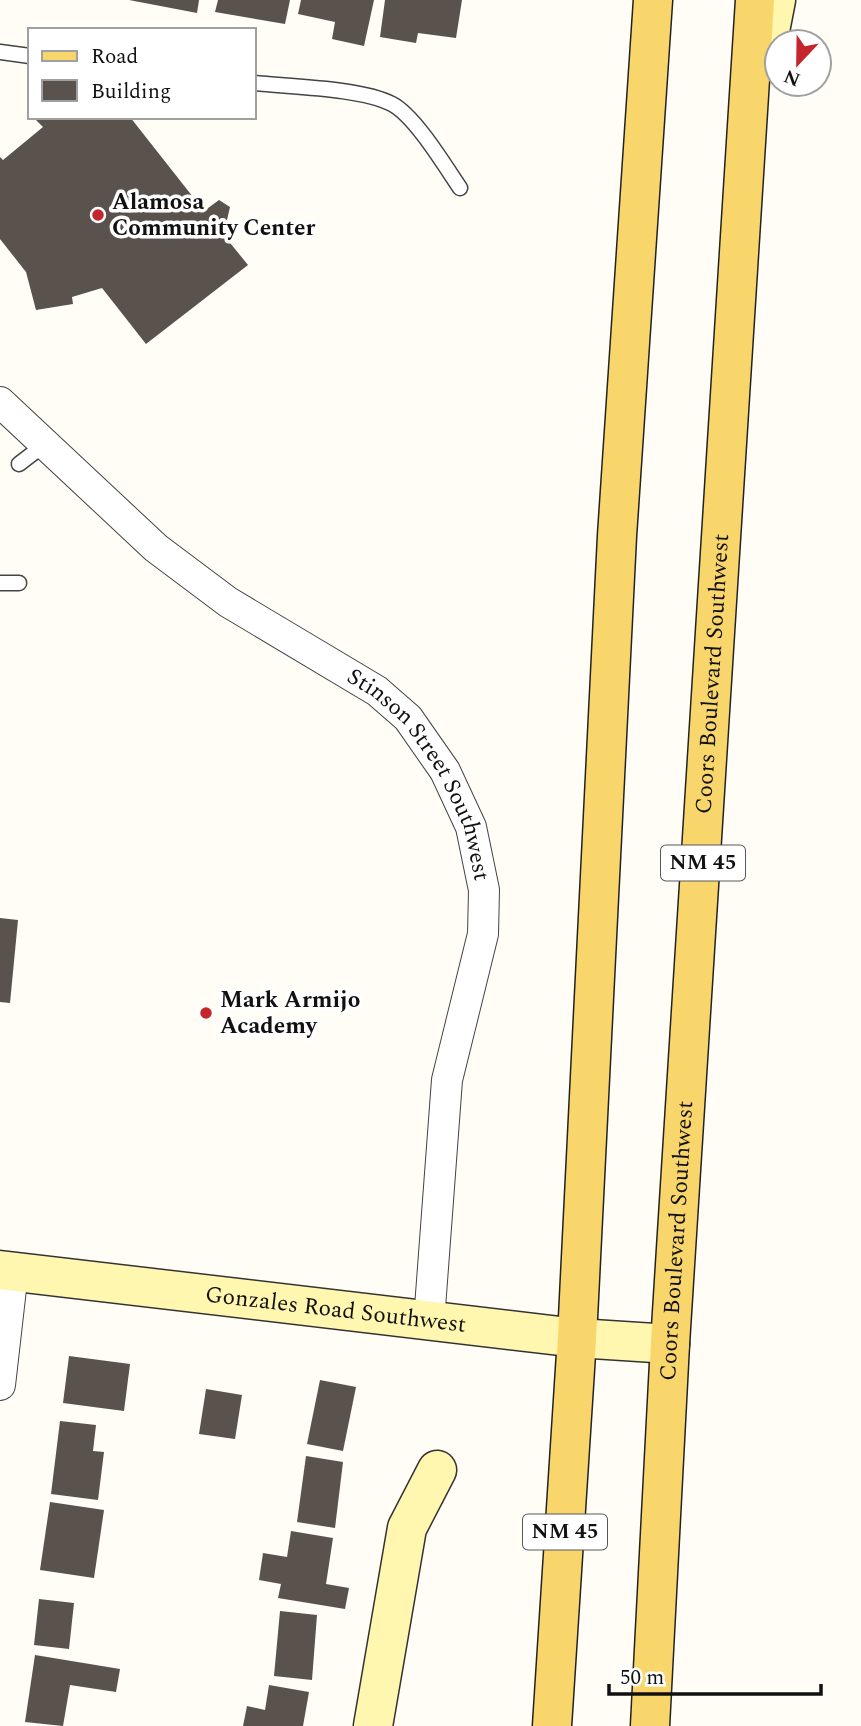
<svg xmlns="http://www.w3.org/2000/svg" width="861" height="1726" font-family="Spectral,serif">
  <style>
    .building { fill: #5a524d }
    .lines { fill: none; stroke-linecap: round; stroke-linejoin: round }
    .lane-casing { stroke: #444; stroke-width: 17 }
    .street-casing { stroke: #444; stroke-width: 32 }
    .secondary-casing { stroke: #333; stroke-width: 41 }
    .primary-casing { stroke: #222; stroke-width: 41 }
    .lane { stroke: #fff; stroke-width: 14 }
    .street { stroke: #fff; stroke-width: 30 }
    .secondary { stroke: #fff6b0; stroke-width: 38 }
    .primary { stroke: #f9d66b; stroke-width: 38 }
    .poi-dot { fill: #c4262e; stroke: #fff; stroke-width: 2.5 }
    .labels { text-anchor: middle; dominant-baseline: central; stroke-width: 7; stroke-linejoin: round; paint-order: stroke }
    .shield { fill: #fff; stroke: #585858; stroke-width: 2 }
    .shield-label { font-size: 21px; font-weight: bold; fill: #111 }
    .poi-label { font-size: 23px; font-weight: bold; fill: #111; stroke: #fff; text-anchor: start }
    .street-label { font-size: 23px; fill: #111; stroke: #fff }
  </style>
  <rect width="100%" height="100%" fill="#fffdf5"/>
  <g class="building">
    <path d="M129,0H199L197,13Z"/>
    <path d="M218,0H290L285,24L215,12Z"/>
    <path d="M301,0H374L364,46L332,39L335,22L298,14Z"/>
    <path d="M385,0H462L456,38L418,33L416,43L380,37Z"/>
    <path d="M33,117H130L204,211L219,200L230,207L227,220L218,228L248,265L146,344L102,288L72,297L73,304L36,310L26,272L0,239V157L3,160L43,127Z"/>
    <path d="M0,918L18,920L10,1003L0,1002Z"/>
    <path d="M69,1356L130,1364L124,1411L63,1403Z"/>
    <path d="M320,1380L356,1387L343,1451L307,1444Z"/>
    <path d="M206,1389L242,1395L235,1439L199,1434Z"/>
    <path d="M60,1421L96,1425L93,1451L104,1452L98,1500L51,1494Z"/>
    <path d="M306,1456L343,1462L335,1528L297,1522Z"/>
    <path d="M50,1502L104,1510L94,1578L40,1570Z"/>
    <path d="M291,1531L333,1538L326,1584L349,1588L345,1609L278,1598L281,1584L259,1580L263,1553L287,1557Z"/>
    <path d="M39,1599L74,1603L69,1649L34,1645Z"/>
    <path d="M280,1611L317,1615L312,1680L274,1676Z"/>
    <path d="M35,1655L120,1669L116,1692L70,1685L63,1726L25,1722Z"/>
    <path d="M269,1685L309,1692L303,1726H243L247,1706L265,1710Z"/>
  </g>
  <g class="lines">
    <g class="lane-casing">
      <g id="lane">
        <path d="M0,52L30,56"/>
        <path d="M254,83C291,87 361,88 392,104C415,116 445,166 460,188"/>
        <path d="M19,464L45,444"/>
        <path d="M0,583H19"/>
      </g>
    </g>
    <g class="street-casing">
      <g id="street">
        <path id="s1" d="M0,402L156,548L228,602L377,691L408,718L445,771L471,827L484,890L483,934L447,1080L429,1321"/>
        <path d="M0,1385L13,1271"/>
      </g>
    </g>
    <g class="secondary-casing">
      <g id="secondary">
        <path d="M765,57L776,0"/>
        <path id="s2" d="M0,1270L577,1338L670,1344"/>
        <path d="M373,1726L407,1528L437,1470"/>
      </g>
    </g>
    <g class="primary-casing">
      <g id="primary">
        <path d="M552,1726L577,1338L617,536L653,0"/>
        <path id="s3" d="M650,1726L670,1344L755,0"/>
      </g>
    </g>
    <use href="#lane" class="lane"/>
    <use href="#street" class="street"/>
    <use href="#secondary" class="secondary"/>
    <use href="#primary" class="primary"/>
  </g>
  <g class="poi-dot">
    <circle cx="98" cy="215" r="7"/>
    <circle cx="206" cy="1013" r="7"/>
  </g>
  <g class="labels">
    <g class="shield">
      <rect x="661" y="845.5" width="84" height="35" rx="5"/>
      <rect x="523" y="1514.5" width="84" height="35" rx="5"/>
    </g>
    <g class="shield-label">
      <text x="703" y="863">NM 45</text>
      <text x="565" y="1532">NM 45</text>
    </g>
    <g class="poi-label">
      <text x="112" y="202">Alamosa<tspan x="112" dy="26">Community Center</tspan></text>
      <text x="220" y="1000">Mark Armijo<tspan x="220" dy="26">Academy</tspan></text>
    </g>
    <g class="street-label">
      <text stroke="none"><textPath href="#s3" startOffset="1054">Coors Boulevard Southwest</textPath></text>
      <text stroke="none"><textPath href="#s1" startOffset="572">Stinson Street Southwest</textPath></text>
      <text stroke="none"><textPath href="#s3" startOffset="486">Coors Boulevard Southwest</textPath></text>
      <text stroke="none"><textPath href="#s2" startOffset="338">Gonzales Road Southwest</textPath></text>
    </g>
  </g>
  <rect x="28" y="28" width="228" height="91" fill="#ffffff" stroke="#a0a0a0" stroke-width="2"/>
  <rect x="42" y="51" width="35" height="10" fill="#f9d66b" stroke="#a0a0a0" stroke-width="2"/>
  <text x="91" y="63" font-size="21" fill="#111111">Road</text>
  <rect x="42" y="80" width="35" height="21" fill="#5a524d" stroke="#a0a0a0" stroke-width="2"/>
  <text x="91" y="98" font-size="21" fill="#111111">Building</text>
  <g transform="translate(798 63) rotate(202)"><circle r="33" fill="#ffffff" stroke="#a0a0a0" stroke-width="2"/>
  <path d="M0-5L12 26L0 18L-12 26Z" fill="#c4262e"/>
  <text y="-10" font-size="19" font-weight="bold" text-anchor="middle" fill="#111111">N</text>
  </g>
  <path d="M609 1684v10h212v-10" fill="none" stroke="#111111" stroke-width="3.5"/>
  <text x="620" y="1684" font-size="21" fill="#111111" stroke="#ffffff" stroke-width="5" paint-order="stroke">50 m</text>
</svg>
